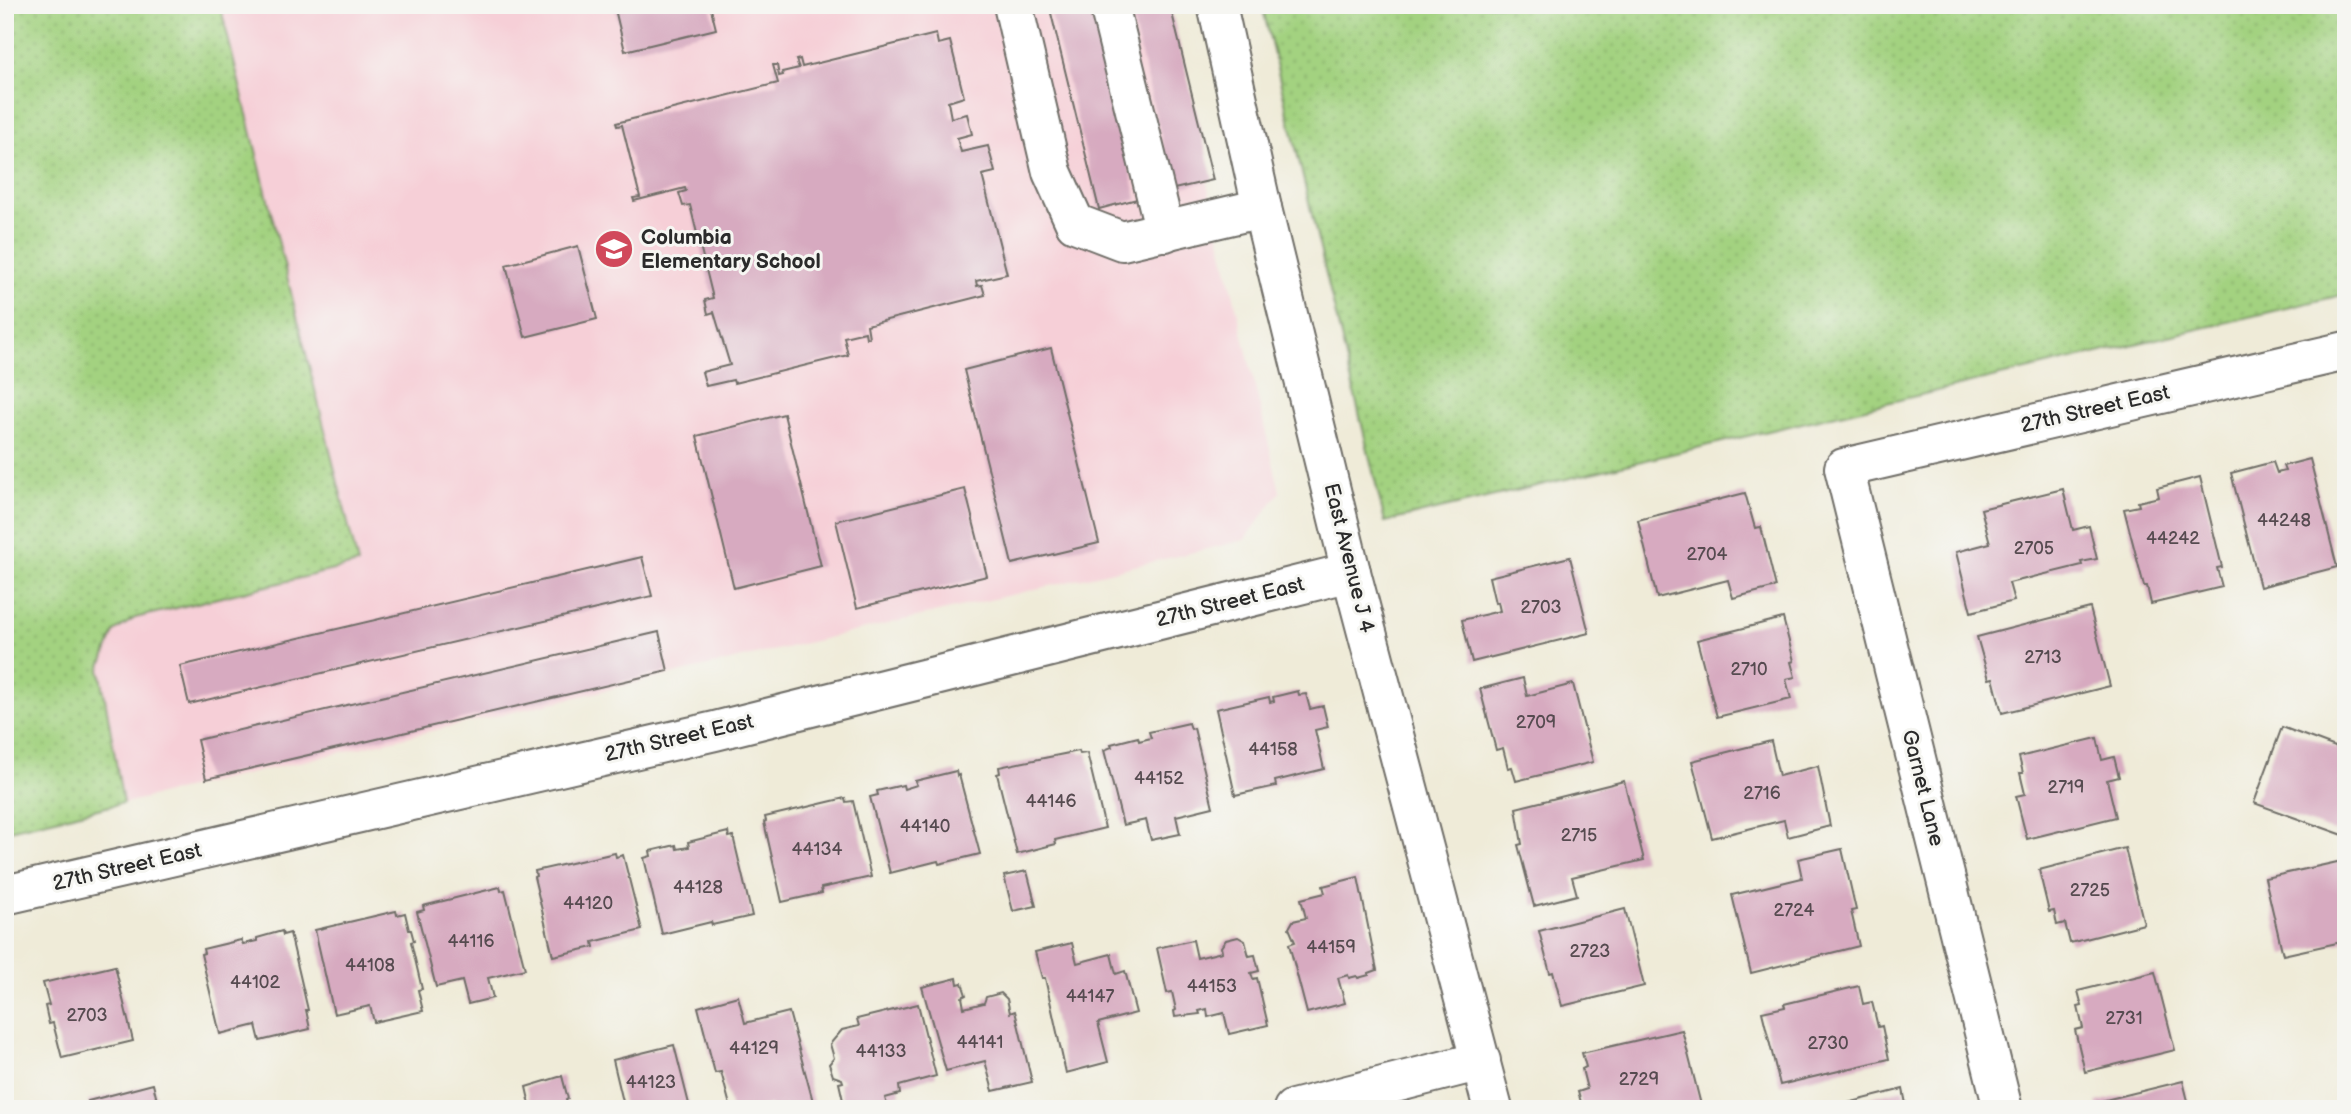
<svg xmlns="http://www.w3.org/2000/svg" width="2351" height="1114" font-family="'Balsamiq Sans',sans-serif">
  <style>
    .built { fill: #f6cfd7 }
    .grass { fill: url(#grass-dots); stroke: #677e56; stroke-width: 2 }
    .building { fill: #d7aac0 }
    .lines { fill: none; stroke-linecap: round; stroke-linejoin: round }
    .minor-casing { stroke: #706e68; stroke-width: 42 }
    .minor { stroke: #fff; stroke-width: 38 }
    .labels { text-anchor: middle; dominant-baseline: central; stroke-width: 6; stroke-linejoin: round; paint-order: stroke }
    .number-label { font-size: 18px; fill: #564b50 }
    .poi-label { font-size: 21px; font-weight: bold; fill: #2b2b2b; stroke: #f6f6f2; text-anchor: start }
    .street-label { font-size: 21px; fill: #2b2b2b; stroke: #f6f6f2 }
  </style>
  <defs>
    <pattern id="grass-dots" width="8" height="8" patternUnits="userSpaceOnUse" patternTransform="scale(1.75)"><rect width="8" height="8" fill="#a3d280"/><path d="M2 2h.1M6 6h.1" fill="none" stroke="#8cb46f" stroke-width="1.8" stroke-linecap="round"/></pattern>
  </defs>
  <rect width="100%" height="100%" fill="#f6f6f2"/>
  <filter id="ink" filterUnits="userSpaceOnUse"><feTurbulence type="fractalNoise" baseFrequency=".0143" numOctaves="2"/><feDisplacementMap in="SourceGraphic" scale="14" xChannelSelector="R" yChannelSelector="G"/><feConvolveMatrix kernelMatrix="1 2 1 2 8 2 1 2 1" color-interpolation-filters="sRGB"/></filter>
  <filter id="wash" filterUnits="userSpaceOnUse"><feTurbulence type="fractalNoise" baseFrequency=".00686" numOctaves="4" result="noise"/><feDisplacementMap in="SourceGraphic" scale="28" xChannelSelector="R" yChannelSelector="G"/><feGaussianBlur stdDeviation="1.57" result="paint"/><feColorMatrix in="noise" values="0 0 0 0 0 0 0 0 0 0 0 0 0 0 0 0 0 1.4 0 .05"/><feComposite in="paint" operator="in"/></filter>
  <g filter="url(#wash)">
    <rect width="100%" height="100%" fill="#efebd8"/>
    <path class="built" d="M5,5H1165L1280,492L1245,540L5,831Z"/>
    <g class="grass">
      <path d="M5,5H220L358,564L135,618L114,632L100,669L123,803L5,831Z"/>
      <path d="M1262,5H2346V294L1385,522Z"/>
    </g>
    <g id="blocks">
      <g class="building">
        <path d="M614,5H710L716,29L625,51Z"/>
        <path d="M1049,5H1090L1137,199L1099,209Z"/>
        <path d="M1129,5H1170L1213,180L1174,189Z"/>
        <path d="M936,34L938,44L950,41L964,97L948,102L951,118L967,114L972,134L957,138L961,152L988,146L995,172L982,175L1007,274L976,281L977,286L982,285L985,295L867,325L869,337L866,338L865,332L844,337L848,355L734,383L733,380L706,386L702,372L730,365L714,312L708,314L705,300L713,298L690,205L683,206L679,193L686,191L685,188L634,201L633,198L640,197L622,125L617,126L616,123L778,83L773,65H777L779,76L783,75L782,72L799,68L796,60L800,59L802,67Z"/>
        <path d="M578,246L597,319L525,337L506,265Z"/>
        <path d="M1051,348L1099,543L1012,564L964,370Z"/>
        <path d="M784,414L821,566L734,588L697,436Z"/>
        <path d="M2310,459L2337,567L2260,587L2231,473L2273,462L2277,473L2285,471L2283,466Z"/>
        <path d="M2200,477L2222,567L2217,568L2222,587L2151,604L2147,586H2144L2124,509L2139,506L2138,502L2159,497L2157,488Z"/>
        <path d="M965,489L987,576L857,608L836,521Z"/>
        <path d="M2063,489L2073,530L2089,526L2097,559L2081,562L2082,565L2009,583L2014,601L1971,612L1956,552L1990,543L1981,509Z"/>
        <path d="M1745,493L1755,528L1761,527L1776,587L1733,598L1728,580L1657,598L1638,520Z"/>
        <path d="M642,557L652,596L189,704L180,666Z"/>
        <path d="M1570,557L1589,633L1472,662L1462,620L1500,611L1498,602L1495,603L1489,577Z"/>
        <path d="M2090,608L2110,686L2002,713L1993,678L1989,679L1977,637Z"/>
        <path d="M1783,618L1794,661L1791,662L1795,677L1786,679L1791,699L1717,717L1697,640Z"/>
        <path d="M659,632L668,671L206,779L197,740Z"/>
        <path d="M1523,678L1527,696L1573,684L1593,762L1516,781L1512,767L1508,768L1503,748L1496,750L1480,689Z"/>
        <path d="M1298,691L1299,695L1306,694L1310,709L1323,706L1328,727L1315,730L1324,769L1275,781L1276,786L1235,795L1216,709L1269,697L1270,702L1274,701L1273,697Z"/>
        <path d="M1189,723L1191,729L1194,728L1213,807L1176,816L1180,834L1151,840L1146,820L1123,825L1104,750L1112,747L1111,744L1138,737L1139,741L1151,738L1149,732Z"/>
        <path d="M2282,727L2346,751V836L2254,803Z"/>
        <path d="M2097,738L2102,760L2114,757L2119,777L2107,780L2116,817L2027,839L2016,796L2025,794L2020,773H2023L2019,757Z"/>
        <path d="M1771,741L1779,776L1818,766L1830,826L1788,837L1784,820L1712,838L1692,761Z"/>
        <path d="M1079,751L1080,754L1087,753L1105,828L1055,840L1056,844L1017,854L997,774L1000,773L999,767Z"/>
        <path d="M956,771L957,776L959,775L980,854L939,864L938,861L890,873L870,797L878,795L877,791L903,785L904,789L917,785L915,781Z"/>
        <path d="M1624,781L1644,860L1572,877L1577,895L1534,906L1518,845L1522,844L1516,808Z"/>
        <path d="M845,798L846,802L853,801L871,877L821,888L822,893L782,902L764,822L766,821L765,817Z"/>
        <path d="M728,832L729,837L733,836L752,916L712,925L711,922L662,934L644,858L651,856L650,851L676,845L677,849L689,847L688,842Z"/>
        <path d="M2125,848L2144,924L2070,943L2065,923L2057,925L2054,911L2049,912L2039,870Z"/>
        <path d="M1842,849L1856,910L1851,911L1859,946L1751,973L1732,895L1802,878L1798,859Z"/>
        <path d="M615,853L616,857L623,855L642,930L593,942L594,947L553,956L534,877L536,876L535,871Z"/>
        <path d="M2342,861L2346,878V941L2283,955L2265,878Z"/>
        <path d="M1027,871L1036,906L1013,911L1004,876Z"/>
        <path d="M1358,877L1377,970L1369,973V975L1358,978L1357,976L1349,978L1348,975L1338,978L1345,1003L1307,1013L1289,944L1295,942L1289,928L1293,921L1306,918L1301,899L1325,893L1323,886Z"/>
        <path d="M500,887L501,891L505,890L525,969L488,978L493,998L468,1004L462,981L436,987L417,912L424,910L423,906Z"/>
        <path d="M1625,909L1644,986L1562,1006L1553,972L1550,973L1539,931Z"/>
        <path d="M396,911L397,915L405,913L409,930H411L414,941L411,942L422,989L418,990L423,1011L374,1022L370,1006L334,1014L315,930Z"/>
        <path d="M282,931L283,935L290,933L308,1010H306L310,1029L260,1041L256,1025L220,1034L201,954L204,953L203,949L241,940L243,944L257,941V938Z"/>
        <path d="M1238,937L1245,941L1249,956L1255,955L1259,971L1251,973L1253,979L1257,978L1268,1025L1229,1034L1224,1013L1208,1017L1207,1009L1199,1011L1200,1014L1175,1017L1174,1011L1176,1010L1172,992L1167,993L1157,948L1193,940L1197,958L1222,952L1221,947L1226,940Z"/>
        <path d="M1072,943L1077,963L1111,954L1116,974L1125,971L1136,1013L1098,1023L1108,1062L1066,1073L1045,978H1042L1035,952Z"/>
        <path d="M115,966L133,1041L62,1058L53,1023L49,1024L45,1006L49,1005L43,983Z"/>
        <path d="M2155,972L2175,1050L2085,1072L2075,1030L2083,1028L2078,1007L2082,1006L2078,991Z"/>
        <path d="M957,978L958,984L962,983L966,995L962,997L964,1008L984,1003L986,997L1001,993L1007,999L1010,1013L1015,1011L1032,1082L993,1091L985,1061L946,1071L922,987Z"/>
        <path d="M1859,986L1863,1004L1872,1002L1878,1027L1882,1026L1889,1059L1780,1085L1762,1012L1785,1007L1784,1004Z"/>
        <path d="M738,996L745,1023L789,1012L815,1109H771L770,1105L754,1109H731L721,1072L715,1073L698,1007Z"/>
        <path d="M918,1004L936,1076L899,1086L900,1094L885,1098L888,1109H845L839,1083L843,1082L842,1079L833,1076L829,1064L834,1058L830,1044L842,1030L859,1026L857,1019Z"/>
        <path d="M1682,1030L1702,1109H1583L1578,1092L1587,1089L1582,1069L1586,1067L1582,1053Z"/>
        <path d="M674,1045L689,1104L670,1109H617L624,1106L613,1060Z"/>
        <path d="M562,1076L568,1099L566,1100L568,1109H531L526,1087Z"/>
        <path d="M2183,1081L2190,1109H2098L2097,1102Z"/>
        <path d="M153,1084L159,1109H90L88,1101Z"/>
        <path d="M1903,1089L1907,1109H1829L1828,1108Z"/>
      </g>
    </g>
  </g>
  <g filter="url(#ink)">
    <use href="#blocks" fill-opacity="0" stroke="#706e68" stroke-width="2"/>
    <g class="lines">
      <g class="minor-casing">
        <g id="minor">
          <path d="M1013,5L1052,172L1075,223L1122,241L1262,208"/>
          <path d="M1109,5L1165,232"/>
          <path d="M1217,5L1262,208L1351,572L1493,1109"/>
          <path d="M5,895L715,731L1351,572"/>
          <path d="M1293,1109L1481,1061"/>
          <path d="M2003,1109L1844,468L2346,351"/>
        </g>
      </g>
      <use href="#minor" class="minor"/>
    </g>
  </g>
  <defs>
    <g id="school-disc" transform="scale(2.0125)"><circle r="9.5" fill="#d1495b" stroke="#f6f6f2"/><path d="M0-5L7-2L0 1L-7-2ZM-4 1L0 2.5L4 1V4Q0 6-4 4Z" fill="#fff"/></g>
  </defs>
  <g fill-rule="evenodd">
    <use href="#school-disc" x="614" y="249"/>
  </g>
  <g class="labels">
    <g class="number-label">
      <text x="2284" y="520">44248</text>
      <text x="2173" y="538">44242</text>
      <text x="2034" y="548">2705</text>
      <text x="1707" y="554">2704</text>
      <text x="1541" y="607">2703</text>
      <text x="2043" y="657">2713</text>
      <text x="1749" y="669">2710</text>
      <text x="1536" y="722">2709</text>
      <text x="1273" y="749">44158</text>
      <text x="1159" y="778">44152</text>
      <text x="2066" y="787">2719</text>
      <text x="1762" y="793">2716</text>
      <text x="1051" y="801">44146</text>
      <text x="925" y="826">44140</text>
      <text x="1579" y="835">2715</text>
      <text x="817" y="849">44134</text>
      <text x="698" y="887">44128</text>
      <text x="2090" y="890">2725</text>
      <text x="588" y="903">44120</text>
      <text x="1794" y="910">2724</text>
      <text x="471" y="941">44116</text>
      <text x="1331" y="947">44159</text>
      <text x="1590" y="951">2723</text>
      <text x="370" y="965">44108</text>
      <text x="255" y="982">44102</text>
      <text x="1212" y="986">44153</text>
      <text x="1090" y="996">44147</text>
      <text x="87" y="1015">2703</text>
      <text x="2124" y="1018">2731</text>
      <text x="980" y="1042">44141</text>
      <text x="1828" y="1043">2730</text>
      <text x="754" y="1048">44129</text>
      <text x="881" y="1051">44133</text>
      <text x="1639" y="1079">2729</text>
      <text x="651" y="1082">44123</text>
    </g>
    <g class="poi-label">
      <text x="641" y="237">Columbia<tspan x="641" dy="24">Elementary School</tspan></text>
    </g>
    <g class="street-label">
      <text transform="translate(2095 409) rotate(-13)">27th Street East</text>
      <text transform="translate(1349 558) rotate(76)">East Avenue J 4</text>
      <text transform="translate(1230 602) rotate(-14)">27th Street East</text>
      <text transform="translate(679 738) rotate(-13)">27th Street East</text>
      <text transform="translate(1923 788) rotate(76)">Garnet Lane</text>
      <text transform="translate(127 867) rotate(-13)">27th Street East</text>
    </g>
  </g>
  <rect width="2351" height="1114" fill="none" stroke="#f6f6f2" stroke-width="28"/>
</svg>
